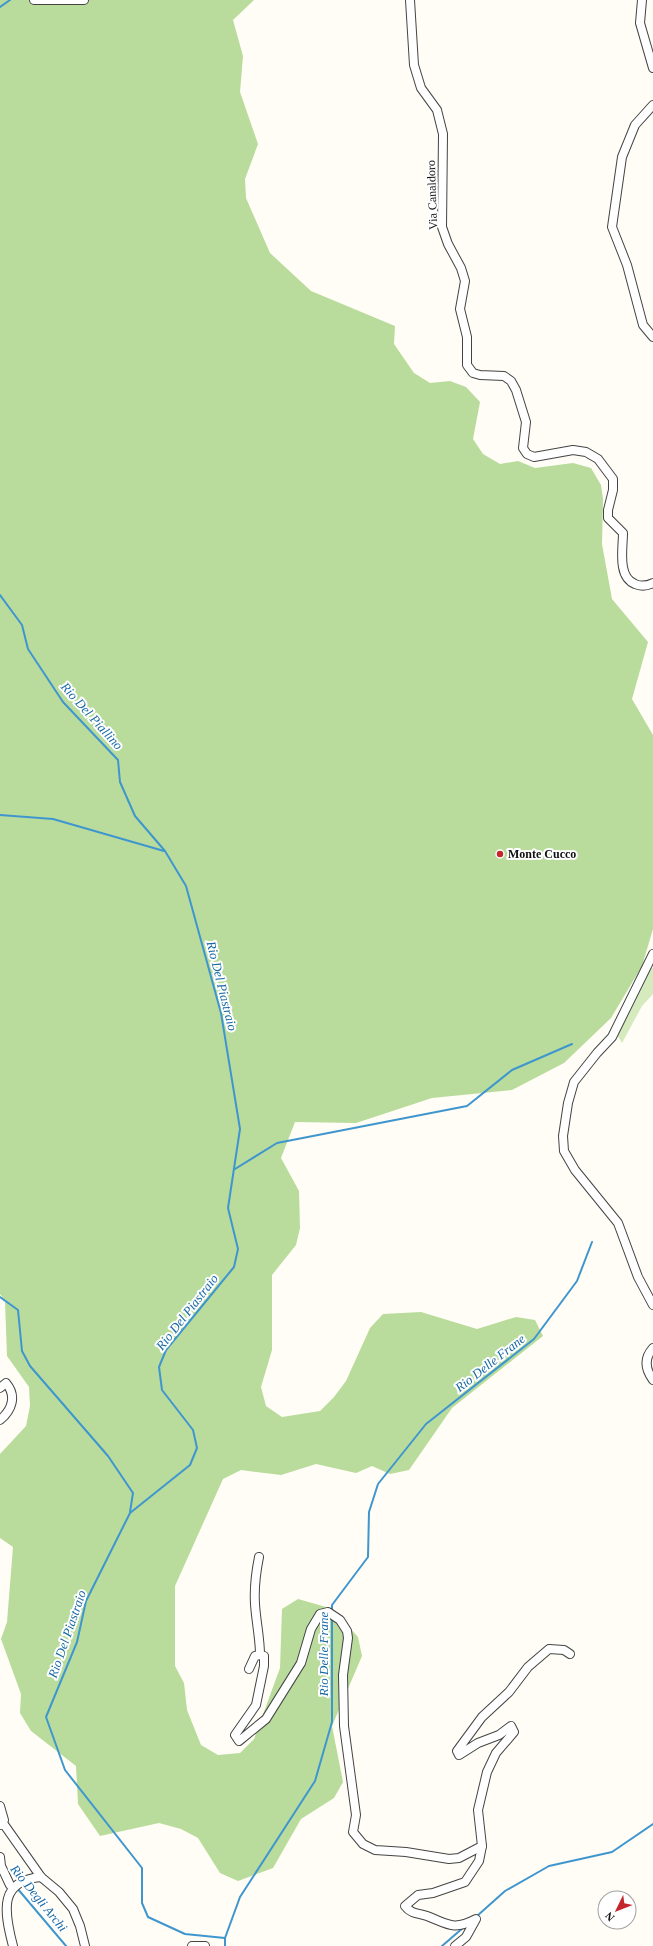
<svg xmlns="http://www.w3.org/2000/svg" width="653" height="1946" font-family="Georgia,serif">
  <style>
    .green { fill: #d5ebbd }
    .forest { fill: #b9dc9c }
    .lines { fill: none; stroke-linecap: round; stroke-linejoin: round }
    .stream { stroke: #3f96cf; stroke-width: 2 }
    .minor-casing { stroke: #444; stroke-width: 10 }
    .minor { stroke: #fff; stroke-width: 8 }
    .poi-dot { fill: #c4262e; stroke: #fff; stroke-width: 1.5 }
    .labels { text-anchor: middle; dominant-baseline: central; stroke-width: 4; stroke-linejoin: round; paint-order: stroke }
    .street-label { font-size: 12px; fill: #111; stroke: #fff }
    .poi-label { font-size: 12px; font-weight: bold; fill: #111; stroke: #fff; text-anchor: start }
    .water-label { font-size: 13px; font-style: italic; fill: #1768a6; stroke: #fff }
  </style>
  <rect width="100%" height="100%" fill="#fffdf5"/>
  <path class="green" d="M653,968V994L642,1006L622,1043L616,1033L647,969Z"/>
  <path class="forest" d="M0,0H254L233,20L243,56L240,92L258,144L245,179L246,198L270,253L311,291L395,326L394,344L414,373L430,383L450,381L466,387L480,402L473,439L483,454L500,464L518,461L535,468L573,463L591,468L601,485L603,499L602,544L612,599L648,642L632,699L653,735V929L642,966L611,1018L564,1063L512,1090L432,1098L356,1123L295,1122L281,1158L299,1191L300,1228L296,1245L272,1275V1350L261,1387L266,1406L282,1417L320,1411L334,1397L346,1381L370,1328L383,1314L421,1312L477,1329L516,1317L535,1320L543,1336L452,1408L409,1470L390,1474L372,1466L356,1473L316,1464L281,1475L241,1470L223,1479L175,1586V1666L184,1683L187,1710L201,1745L218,1755L240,1753L254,1739L280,1668L282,1609L298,1599L333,1609L358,1637L362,1656L332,1726L343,1782L334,1798L301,1819L273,1868L238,1881L220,1873L198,1838L181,1829L159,1823L100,1836L78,1804L76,1766L31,1731L20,1713L21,1694L1,1639L7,1622L13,1547L0,1538V1454L26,1426L30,1406L29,1387L7,1356L5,1301L0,1294Z"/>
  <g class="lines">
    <g class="stream">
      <path d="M0,7L10,0"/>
      <path d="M0,595L22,625L28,649L63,702L118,760L120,782L135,816L165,851L186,886L221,1013L240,1129L228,1208L238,1249L234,1267L166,1350L159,1367L162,1390L193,1430L197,1448L190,1465L130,1513L86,1601L77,1642L46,1717L65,1770L142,1868V1903L148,1917L185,1934L225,1938"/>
      <path d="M0,815L53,819L164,851"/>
      <path d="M235,1169L277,1143L467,1106L512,1070L572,1044"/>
      <path d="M0,1297L18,1310L22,1351L30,1366L108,1456L133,1493L130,1512"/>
      <path d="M332,1611V1605L368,1557L369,1512L378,1484L426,1424L534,1339L577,1281L592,1242"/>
      <path d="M17,1888L66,1946"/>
      <path d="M477,1916L505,1891L549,1866L612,1852L653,1824"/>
      <path d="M225,1946V1938L240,1897L315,1781L332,1722V1618"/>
      <path d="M442,1946L464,1927"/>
    </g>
    <g class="minor-casing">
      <g id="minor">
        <path d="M34,0H84"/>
        <path d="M410,0L414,65L421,88L437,110L443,134L442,227L448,244L461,268L465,281L460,309L467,337V365L473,373L480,375L504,376L511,381L516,390L526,422L523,448L527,454L534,457L573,450L586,452L598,459L613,479V490L608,510V518L623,533C623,548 617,577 635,584C642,587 647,586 653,583"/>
        <path d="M642,0L640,23L653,68"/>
        <path d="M653,105L635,125L622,157L612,227L627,265L643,325L653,337"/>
        <path d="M653,954L612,1037L597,1053L574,1082L568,1103L563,1136L564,1151L575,1170L618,1223L638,1277L653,1305"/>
        <path d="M653,1348C644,1358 645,1369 653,1380"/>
        <path d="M0,1388L6,1383C17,1396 12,1410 0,1420"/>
        <path d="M259,1557C256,1572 254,1588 255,1604C256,1621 260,1638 260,1655"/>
        <path d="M249,1669L255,1656L260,1655L264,1656V1666L256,1705L235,1735L239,1741L266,1719L301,1663L311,1629L320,1614L328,1612L340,1620L347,1631L348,1638L343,1675L344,1726L356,1815L353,1832L363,1844L375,1850L406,1852L449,1859L459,1858L482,1846"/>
        <path d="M0,1806L4,1820L1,1825"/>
        <path d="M3,1823L41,1877L59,1892L73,1909L80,1926L85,1946"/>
        <path d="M0,1857L1,1866L10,1885"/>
        <path d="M13,1946C3,1908 0,1881 41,1877"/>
        <path d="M192,1946H205"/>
        <path d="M455,1946L466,1937L476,1919C453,1931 448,1924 427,1916C418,1913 411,1914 405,1906L418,1895L433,1893L465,1882L479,1861L482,1846L478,1810L487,1772L496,1753L514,1732L511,1726L499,1735L478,1743L459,1755L457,1751L482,1717L509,1692L528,1667L549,1649L564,1650L570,1654"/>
      </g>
    </g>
    <use href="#minor" class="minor"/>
  </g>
  <circle class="poi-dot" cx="500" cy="854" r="4"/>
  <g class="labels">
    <g class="street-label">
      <text transform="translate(432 195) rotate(-92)">Via Canaldoro</text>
    </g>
    <g class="poi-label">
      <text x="508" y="854">Monte Cucco</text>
    </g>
    <g class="water-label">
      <text transform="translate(92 716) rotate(48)">Rio Del Piallino</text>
      <text transform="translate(222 986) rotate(76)">Rio Del Piastraio</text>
      <text transform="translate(187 1312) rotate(-52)">Rio Del Piastraio</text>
      <text transform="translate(490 1363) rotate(-38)">Rio Delle Frane</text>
      <text transform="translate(67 1634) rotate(-71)">Rio Del Piastraio</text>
      <text transform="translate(323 1654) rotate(-90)">Rio Delle Frane</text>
      <text transform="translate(39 1898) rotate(51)">Rio Degli Archi</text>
    </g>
  </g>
  <g transform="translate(617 1910) rotate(227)"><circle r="19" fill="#ffffff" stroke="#a0a0a0"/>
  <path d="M0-3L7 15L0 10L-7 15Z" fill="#c4262e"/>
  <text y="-6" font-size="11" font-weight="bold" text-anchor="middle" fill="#111111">N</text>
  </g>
</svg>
